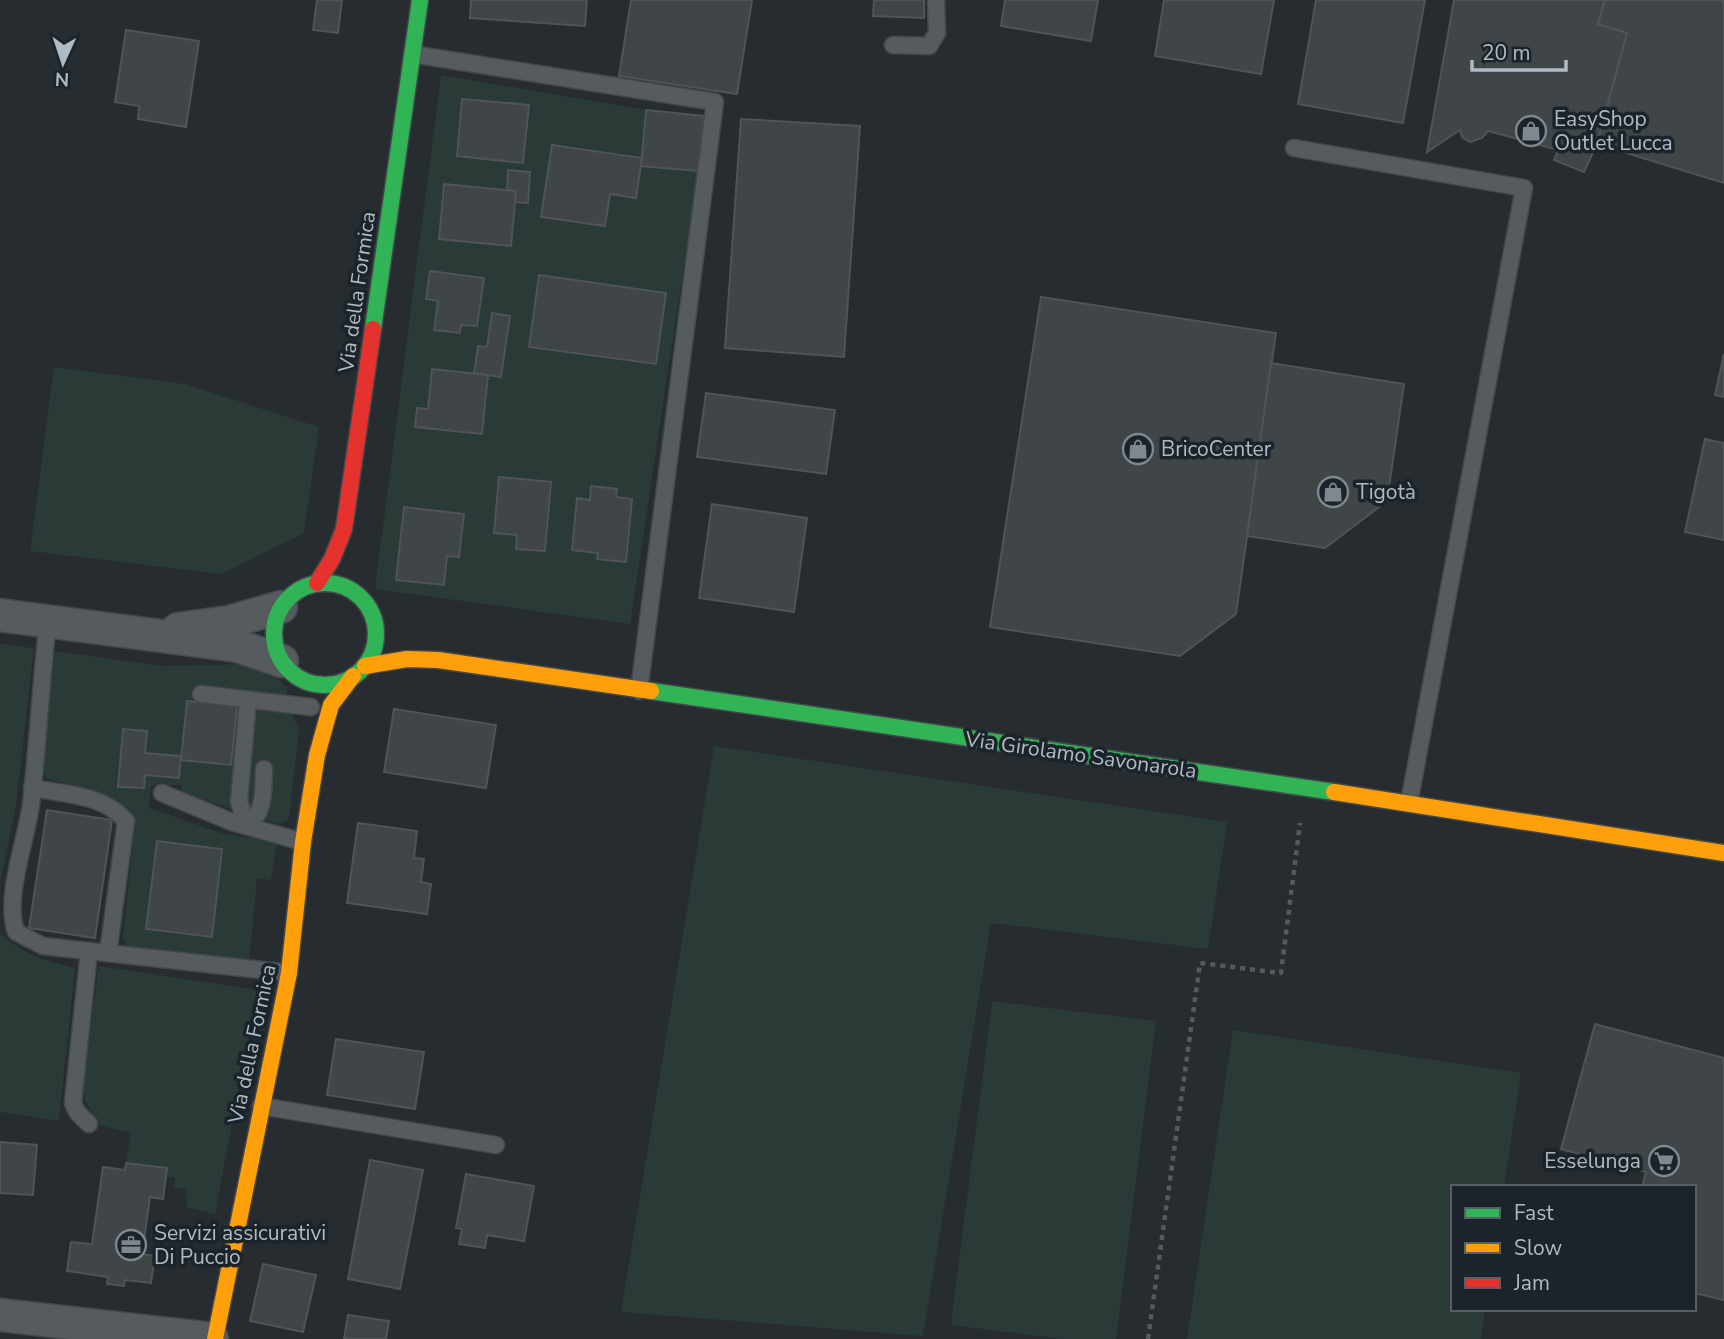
<svg xmlns="http://www.w3.org/2000/svg" width="1724" height="1339" font-family="'Nunito Sans',sans-serif">
  <style>
    .green { fill: #293a37 }
    .building { fill: #404548; stroke: #4e5458; stroke-width: 2 }
    .lines { fill: none; stroke-linecap: round; stroke-linejoin: round }
    .lane-casing { stroke: #44484b; stroke-width: 19 }
    .street-casing { stroke: #44484b; stroke-width: 35 }
    .fast-casing { stroke: #44484b; stroke-width: 19 }
    .slow-casing { stroke: #44484b; stroke-width: 19 }
    .jam-casing { stroke: #44484b; stroke-width: 19 }
    .path { stroke: #555a5d; stroke-width: 4.5; stroke-dasharray: 5 5; stroke-linecap: butt }
    .lane { stroke: #555b5f; stroke-width: 16 }
    .street { stroke: #555b5f; stroke-width: 32 }
    .fast { stroke: #30b455; stroke-width: 16 }
    .slow { stroke: #ff9f0a; stroke-width: 16 }
    .jam { stroke: #e5322d; stroke-width: 16 }
    .labels { text-anchor: middle; dominant-baseline: central; stroke-width: 7; stroke-linejoin: round; paint-order: stroke }
    .poi-label { font-size: 21px; fill: #b0bac2; stroke: #1b242a; text-anchor: start }
    .street-label { font-size: 21px; fill: #b0bac2; stroke: #1b242a }
  </style>
  <rect width="100%" height="100%" fill="#262c30"/>
  <g class="green">
    <path d="M441,75L646,110L641,166L698,171L630,624L375,589Z"/>
    <path d="M54,367L185,384L319,427L304,533L221,574L30,551Z"/>
    <path d="M0,644L34,648L16,805L0,883Z"/>
    <path d="M55,651L162,666L247,664L271,673L287,687V697L203,685L195,688L200,702L290,710L299,729L289,819L279,824L182,793V785L151,786L149,808L221,833L277,842L271,880L257,879L249,962L127,948L123,937L135,822C108,783 86,792 46,778L41,765Z"/>
    <path d="M714,746L1227,822L1208,949L991,923L923,1336L621,1312Z"/>
    <path d="M0,933C22,954 46,961 75,968L59,1121L0,1112Z"/>
    <path d="M99,966L257,990L215,1214L187,1207L186,1189L174,1188L175,1178L166,1176L167,1168L126,1163L131,1133L98,1125L84,1098L83,1087Z"/>
    <path d="M992,1001L1156,1021L1116,1339H1062L951,1325Z"/>
    <path d="M1233,1030L1521,1073L1504,1187H1453V1309H1485L1481,1339H1187Z"/>
  </g>
  <g class="building">
    <path d="M317,0H342L338,33L313,30Z"/>
    <path d="M471,0H587L585,26L470,18Z"/>
    <path d="M631,0H752L737,94L619,76Z"/>
    <path d="M874,0H924V18L873,16Z"/>
    <path d="M1005,0H1098L1091,41L1001,26Z"/>
    <path d="M1164,0H1274L1261,74L1155,56Z"/>
    <path d="M1316,0H1425L1403,123L1298,104Z"/>
    <path d="M1454,0H1605L1598,24L1627,33L1597,144L1584,172L1554,160L1558,150L1488,131L1482,138L1470,142L1462,137L1460,130L1427,152Z"/>
    <path d="M1605,0H1724V183L1597,144L1627,33L1598,24Z"/>
    <path d="M126,30L199,41L186,127L138,119L139,106L115,102Z"/>
    <path d="M462,99L529,105L523,163L457,156Z"/>
    <path d="M646,110L704,116L698,171L641,166Z"/>
    <path d="M741,119L860,126L844,357L725,348Z"/>
    <path d="M552,145L642,158L636,198L610,194L605,226L541,217Z"/>
    <path d="M508,170L530,172L528,203L515,202L516,191L507,190Z"/>
    <path d="M444,184L516,191L511,246L439,239Z"/>
    <path d="M430,271L484,278L477,326L461,325L460,333L434,330L438,301L426,299Z"/>
    <path d="M539,275L666,293L656,364L529,347Z"/>
    <path d="M1041,297L1276,333L1236,614L1180,656L990,627Z"/>
    <path d="M492,313L510,316L501,377L474,373L478,346L487,347Z"/>
    <path d="M1724,354V397L1715,395Z"/>
    <path d="M1271,363L1404,384L1387,501L1325,548L1247,536Z"/>
    <path d="M432,369L488,375L482,434L415,427L417,408L428,409Z"/>
    <path d="M706,393L835,410L826,474L697,457Z"/>
    <path d="M1705,439L1724,443V540L1685,532Z"/>
    <path d="M499,477L551,482L545,551L516,549L517,535L494,533Z"/>
    <path d="M591,486L617,489L616,497L632,499L626,562L597,559L598,553L572,550L577,498L590,500Z"/>
    <path d="M712,504L807,518L794,612L699,598Z"/>
    <path d="M404,507L464,514L459,557L447,556L444,585L396,580Z"/>
    <path d="M187,701L237,706L231,765L181,760Z"/>
    <path d="M394,709L496,725L486,788L384,772Z"/>
    <path d="M123,729L147,731L145,753L181,756L179,778L145,775L144,788L118,787Z"/>
    <path d="M47,810L112,820L95,938L29,928Z"/>
    <path d="M358,823L417,831L414,858L424,859L421,882L431,884L427,914L347,903Z"/>
    <path d="M157,841L222,849L212,937L146,929Z"/>
    <path d="M1595,1024L1724,1058V1300L1694,1293V1187H1642L1646,1172L1561,1149Z"/>
    <path d="M336,1039L424,1052L415,1109L327,1095Z"/>
    <path d="M0,1142L37,1145L33,1195L0,1193Z"/>
    <path d="M370,1160L423,1170L400,1289L348,1279Z"/>
    <path d="M126,1163L167,1168L163,1199L150,1197L142,1254L155,1256L151,1283L125,1280L124,1286L107,1284L108,1277L67,1271L71,1242L92,1244L103,1167L125,1170Z"/>
    <path d="M466,1174L534,1186L524,1241L487,1235L485,1248L459,1244L462,1229L456,1228Z"/>
    <path d="M263,1264L316,1275L303,1332L250,1321Z"/>
    <path d="M348,1315L389,1321L386,1339H344Z"/>
  </g>
  <g class="lines">
    <g class="lane-casing">
      <g id="lane">
        <path d="M893,45L929,46L937,33L936,0"/>
        <path d="M412,54L715,102L639,691"/>
        <path d="M1294,148L1524,188L1409,803"/>
        <path d="M48,621C41,682 38,743 31,804C26,842 4,897 16,932L43,946L289,973"/>
        <path d="M201,694L311,707"/>
        <path d="M248,700L239,801L246,826C266,813 263,790 264,769"/>
        <path d="M32,788C64,794 103,794 126,821L108,953"/>
        <path d="M162,793L232,822L303,842"/>
        <path d="M89,951L73,1103L77,1112L89,1124"/>
        <path d="M261,1106L496,1145"/>
      </g>
    </g>
    <g class="street-casing">
      <g id="street">
        <path d="M0,615L238,646L282,661"/>
        <path d="M178,629L229,622L281,607"/>
        <path d="M0,1315L212,1339"/>
      </g>
    </g>
    <g class="fast-casing">
      <g id="fast">
        <path d="M373,329L420,0"/>
        <circle cx="325" cy="634" r="51"/>
        <path d="M651,691L1334,792"/>
      </g>
    </g>
    <g class="slow-casing">
      <g id="slow">
        <path d="M365,666L407,659L438,660L651,691"/>
        <path d="M1334,792L1724,853"/>
        <path d="M215,1339L289,973L303,842L317,755L331,705L353,676"/>
      </g>
    </g>
    <g class="jam-casing">
      <path id="jam" d="M317,583L332,559L344,529L373,329"/>
    </g>
    <path class="path" d="M1148,1339L1200,963L1281,973L1300,823"/>
    <use href="#lane" class="lane"/>
    <use href="#street" class="street"/>
    <use href="#fast" class="fast"/>
    <use href="#slow" class="slow"/>
    <use href="#jam" class="jam"/>
  </g>
  <defs>
    <g id="shop-ring" transform="scale(1.575)"><circle r="9.5" fill="#1b242a" stroke="#80888f" stroke-width="1.5"/><path d="M-5-2.5h2.3a2.7 3.5 0 0 1 5.4 0H5L5.5 6h-11ZM-1.5-2.5h3a1.5 2.3 0 0 0-3 0Z" fill="#80888f"/></g>
    <g id="supermarket-ring" transform="scale(1.575)"><circle r="9.5" fill="#1b242a" stroke="#80888f" stroke-width="1.5"/><path d="M-6-5.5h2.5l.6 2H6L4.5 2H-2.5L-4.4-4H-6ZM-1.5 3.2a1.3 1.3 0 1 0 .1 0ZM3 3.2a1.3 1.3 0 1 0 .1 0Z" fill="#80888f"/></g>
    <g id="office-ring" transform="scale(1.575)"><circle r="9.5" fill="#1b242a" stroke="#80888f" stroke-width="1.5"/><path d="M-6-3h4V-5.5h4V-3h4V5H-6ZM-1-4.5V-3h2v-1.5ZM-6 0V1H6V0Z" fill="#80888f"/></g>
  </defs>
  <g fill-rule="evenodd">
    <use href="#shop-ring" x="1531" y="131"/>
    <use href="#shop-ring" x="1138" y="449"/>
    <use href="#shop-ring" x="1333" y="492"/>
    <use href="#supermarket-ring" x="1664" y="1161"/>
    <use href="#office-ring" x="131" y="1245"/>
  </g>
  <g class="labels">
    <g class="poi-label">
      <text x="1554" y="119">EasyShop<tspan x="1554" dy="24">Outlet Lucca</tspan></text>
      <text x="1161" y="449">BricoCenter</text>
      <text x="1356" y="492">Tigotà</text>
      <text x="1641" y="1161" text-anchor="end">Esselunga</text>
      <text x="154" y="1233">Servizi assicurativi<tspan x="154" dy="24">Di Puccio</tspan></text>
    </g>
    <g class="street-label">
      <text transform="translate(357 292) rotate(-82)">Via della Formica</text>
      <text transform="translate(1081 755) rotate(8)">Via Girolamo Savonarola</text>
      <text transform="translate(252 1044) rotate(-78)">Via della Formica</text>
    </g>
  </g>
  <rect x="1451" y="1185" width="245" height="126" fill="#1b242a" stroke="#576067" stroke-width="2"/>
  <rect x="1465" y="1208" width="35" height="10" fill="#30b455" stroke="#576067" stroke-width="2"/>
  <text x="1514" y="1220" font-size="21" fill="#b0bac2">Fast</text>
  <rect x="1465" y="1243" width="35" height="10" fill="#ff9f0a" stroke="#576067" stroke-width="2"/>
  <text x="1514" y="1255" font-size="21" fill="#b0bac2">Slow</text>
  <rect x="1465" y="1278" width="35" height="10" fill="#e5322d" stroke="#576067" stroke-width="2"/>
  <text x="1514" y="1290" font-size="21" fill="#b0bac2">Jam</text>
  <g transform="translate(63 63) rotate(183)" stroke="#1b242a" stroke-width="5" paint-order="stroke">
  <path d="M0-5L12 26L0 18L-12 26Z" fill="#b0bac2"/>
  <text y="-10" font-size="19" font-weight="bold" text-anchor="middle" fill="#b0bac2">N</text>
  </g>
  <path d="M1472 60v10h94v-10" fill="none" stroke="#b0bac2" stroke-width="3.5"/>
  <text x="1482" y="60" font-size="21" fill="#b0bac2" stroke="#1b242a" stroke-width="5" paint-order="stroke">20 m</text>
</svg>
